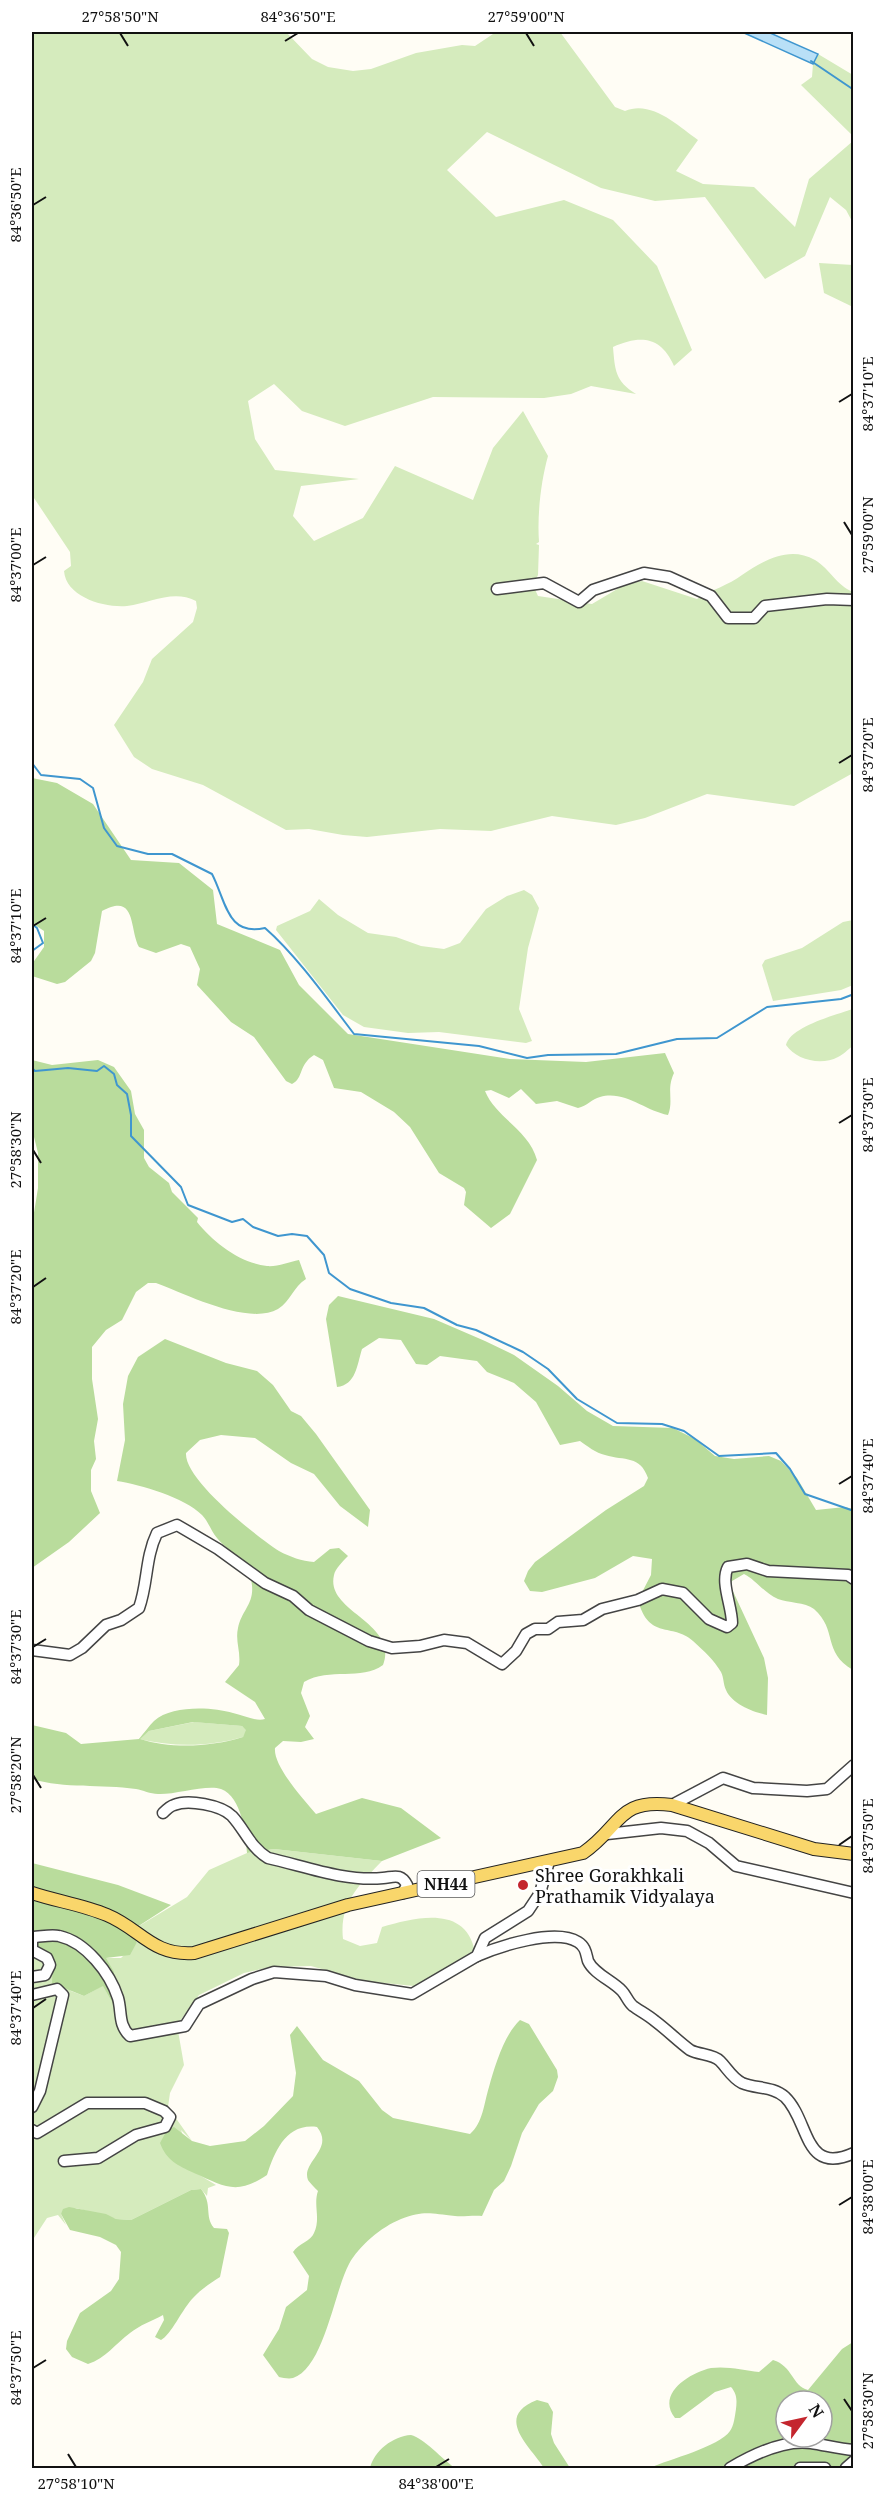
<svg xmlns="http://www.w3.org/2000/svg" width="885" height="2500" font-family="'Noto Serif',serif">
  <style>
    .green { fill: #d5ebbd }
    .forest { fill: #b9dc9c; fill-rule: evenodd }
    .water { fill: #b9e0f7; stroke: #3f96cf; stroke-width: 1.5 }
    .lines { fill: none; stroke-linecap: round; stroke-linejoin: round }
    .stream { stroke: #3f96cf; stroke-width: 2 }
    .minor-casing { stroke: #444; stroke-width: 13 }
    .major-casing { stroke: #222; stroke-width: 14 }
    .minor { stroke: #fff; stroke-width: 10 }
    .major { stroke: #f9d66b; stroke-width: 12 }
    .ticks { fill: none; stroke: #111; stroke-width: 2 }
    .poi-dot { fill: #c4262e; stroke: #fff; stroke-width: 2 }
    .labels { text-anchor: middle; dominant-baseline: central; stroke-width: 6; stroke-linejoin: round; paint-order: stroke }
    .shield { fill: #fff; stroke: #585858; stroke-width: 1.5 }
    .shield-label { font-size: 16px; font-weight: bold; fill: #111 }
    .poi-label { font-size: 18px; fill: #111; stroke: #fff; text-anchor: start }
    .neatline { fill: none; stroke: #111; stroke-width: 2 }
    .ticks-label { font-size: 15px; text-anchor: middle; fill: #111 }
  </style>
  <rect width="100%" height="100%" fill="#fffdf5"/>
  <g class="green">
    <path d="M32,32H286L312,59L328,67L353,71L371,69L416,53L462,45L475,46L496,32H560L615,107L625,111C652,100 678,126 698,140L676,171L703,184L754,187L795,227L809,179L853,141V223L846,210L830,197L805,256L765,279L705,197L655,201L601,188L487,132L447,170L496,217L564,200L613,220L657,266L692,350L674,366C661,336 640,335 613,347C615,370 615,381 636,394L591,386L571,394L544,398L433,397L345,426L302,411L274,384L248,401L255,439L275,470L359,479L301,486L293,516L314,541L363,518L395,466L473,500L493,448L523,411L548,456C541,481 537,515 539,542L536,544L539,545L538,575L533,585L538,596L592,604L624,585L642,581L697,599C711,590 729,585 742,575C763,561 789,545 815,560C830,569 836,585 853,592V773L794,806L707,794L645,818L616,825L552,816L491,831L440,829L367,837L343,835L309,829L286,830L203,785L152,769L134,757L114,725L143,682L152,659L193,622L197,608L196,601C173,589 151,603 127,606C104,608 66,597 64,571L71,566L70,552L32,495Z"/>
    <path d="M818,54L853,75V136L801,85L812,77L813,64Z"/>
    <path d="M819,263L853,265V307L824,293Z"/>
    <path d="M524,890L532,895L539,908L528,948L519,1009L532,1041L526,1043L439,1032L408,1033L364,1027L343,1015L276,930L277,926L310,911L319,899L338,915L368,933L396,937L421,946L444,949L460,943L486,909L507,896Z"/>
    <path d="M853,920V985L841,990L773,1001L762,965L765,960L802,948L843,922Z"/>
    <path d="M853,1009V1046C848,1049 843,1055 838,1057C821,1066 796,1060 786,1045C790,1027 835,1015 853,1009Z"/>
    <path d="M194,1722L242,1726L247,1730L243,1737C209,1747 173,1747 139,1739L149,1731Z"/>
    <path d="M274,1849L382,1861C359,1885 339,1903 343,1939L360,1946L377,1943L382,1927C417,1917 466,1905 475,1952L414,1986L364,1981L311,1966L270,1967L244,1973L199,1995L177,2025L184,2065L170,2093L168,2107L192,2141L181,2130L196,2173L216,2185L208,2188L207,2196L201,2189L191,2190L131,2220L116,2219L76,2208L61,2214L66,2225L58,2215L47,2218L32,2241V1946L71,1991L84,1996L104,1985L114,2004L105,1958H121L137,1942L134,1929L187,1897L209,1870L247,1853Z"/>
  </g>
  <g class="forest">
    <path d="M32,778L57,783L93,804L131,860L179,863L213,890L217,924L280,950L299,985L348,1034L510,1059L586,1062L665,1053L674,1073C666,1090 674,1100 668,1115C645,1111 625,1090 600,1097C592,1099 587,1106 578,1108L557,1101L536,1104L521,1089L509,1098L491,1090L485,1091C496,1118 529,1130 537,1160L510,1214L491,1228L464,1205L466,1192L464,1188L439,1173L410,1127L394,1112L361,1092L334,1088L323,1060L314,1055C298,1065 304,1078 292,1084L286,1081L254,1037L231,1022L197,985L200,969L190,947L181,944L156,953L139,947C129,929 137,892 102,911L95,953L91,961L65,982L57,984L32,976V964L44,947V931L32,923Z"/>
    <path d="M32,1060L52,1065L98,1060L114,1067L131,1091L135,1114L144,1130V1158L149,1167L169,1183L172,1192L198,1218L197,1222C214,1243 240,1263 267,1266C277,1267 289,1262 299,1260L306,1279C293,1287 291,1301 278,1309C248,1326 186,1294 156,1283H148L136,1292L122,1320L106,1330L92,1347V1379L98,1419L94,1441L96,1459L91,1470V1491L100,1513L69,1542L32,1568V1225L38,1188V1153L32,1129Z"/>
    <path d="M338,1296L434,1319L485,1341L514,1355L558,1386L587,1411L613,1426L673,1428L695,1439L715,1456L734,1459L769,1456L781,1461L797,1478L816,1510L845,1507L853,1509V1670C822,1652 838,1630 814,1609C805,1602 788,1603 778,1599C764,1593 756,1580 744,1574L732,1581L731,1587L764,1658L768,1678L767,1715C753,1712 732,1704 726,1690C723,1684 724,1678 721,1672C714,1660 704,1651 693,1641C672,1622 649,1641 638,1600L651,1575L652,1559L633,1556L595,1578L542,1592L530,1591L524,1581L528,1571L535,1562L606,1510L644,1486L648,1478C640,1455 625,1461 605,1455C596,1453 587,1446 580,1441L560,1445L536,1402L514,1383L487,1372L477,1361L440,1356L427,1365L416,1364L401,1340L379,1338L362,1349C357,1365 356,1385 337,1387L326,1319L329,1305Z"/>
    <path d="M165,1339L226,1363L257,1371L273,1385L291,1411L301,1416L316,1434L370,1510L368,1527L340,1506L314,1474L291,1463L255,1438L221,1435L200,1440L186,1453C184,1480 256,1536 279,1551C290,1557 302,1561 314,1562L330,1549L339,1548L348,1556C343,1561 335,1569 334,1575C325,1612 399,1622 383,1665C361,1681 330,1667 304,1682L301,1693L310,1716L305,1727L314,1739L301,1742L283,1741L275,1748C273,1766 304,1800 316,1814L362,1798L401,1808L441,1838L382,1861L274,1849L247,1853C246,1835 242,1797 221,1789C207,1784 174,1795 158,1794C150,1794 143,1790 136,1789C101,1784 65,1789 32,1779V1725L66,1733L81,1744L139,1739C144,1733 149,1726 154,1721C172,1705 212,1707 233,1713C243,1715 256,1722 265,1719L255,1702L225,1682L239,1665C241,1652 235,1641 238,1628C242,1608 258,1602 250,1576C245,1559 228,1551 217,1538C211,1531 208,1521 202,1515C184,1497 141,1485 117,1481L125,1440L123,1404L128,1376L138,1357ZM193,1722L242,1726L246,1730L243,1737C211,1747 171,1749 140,1739L149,1731Z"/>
    <path d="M32,1863L118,1885L171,1905L134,1929L32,1886Z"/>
    <path d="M32,1896L117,1921L137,1942L130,1955L106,1958L114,1972V2005L103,1986L84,1996L52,1983L53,1959L32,1946Z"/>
    <path d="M520,2020L529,2024L557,2070L558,2077L553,2091L539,2104L522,2133L511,2166L504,2181L494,2190L482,2216C473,2215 463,2217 455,2216C431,2214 425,2210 401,2219C381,2227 359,2246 349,2264C334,2292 324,2368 293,2378C289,2379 283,2378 279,2377L263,2355L279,2329L286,2307L307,2290L309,2276L293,2252C298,2244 311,2241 314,2233C321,2218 313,2205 318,2191C315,2188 310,2183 308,2180C301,2162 335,2149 317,2127C286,2123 275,2151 267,2175C236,2196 224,2186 194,2173C177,2165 167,2161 160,2143L167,2130L174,2127L192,2141L210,2146L245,2141L264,2126L293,2096L296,2073L290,2035L297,2026L323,2060L359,2081L382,2110L393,2118L470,2134C483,2123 484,2103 489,2087C495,2066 504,2035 520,2020Z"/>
    <path d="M201,2189C213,2204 204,2216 214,2228L227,2229L229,2233L220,2277C211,2283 201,2289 193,2298C183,2308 171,2335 161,2340L155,2337L164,2320L163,2315C152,2321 140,2325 130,2333C115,2344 106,2358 88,2364L72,2357L66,2349L67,2341L80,2313L111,2291L119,2279L121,2252L116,2245L100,2237L70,2230L61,2214L63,2209L69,2207L106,2214L116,2219L131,2220L191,2190Z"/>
    <path d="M853,2342V2468H650C669,2459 719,2447 730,2431C734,2426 735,2415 736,2409C737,2400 737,2394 731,2387L715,2392L680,2418H675C656,2394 689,2373 711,2368C727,2366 744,2370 759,2372L773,2360C793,2366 792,2386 808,2390L842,2349ZM786,2401H822V2437H786Z"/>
    <path d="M537,2400L548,2403L553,2412L551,2434L554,2443L570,2468H544C529,2445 494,2417 537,2400Z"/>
    <path d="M411,2435C424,2438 442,2459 455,2468H370C374,2451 393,2436 411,2435Z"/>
  </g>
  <path class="water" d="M742,32H768L818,54L813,64Z"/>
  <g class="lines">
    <g class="stream">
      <path d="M811,61L854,90"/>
      <path d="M32,763L41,775L80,779L93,788L104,828L117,846L148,854H172L212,874C226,901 227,937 265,928C297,956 328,1000 354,1034L479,1046L527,1058L548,1055L616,1054L677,1039L717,1038L767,1007L841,999L854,994"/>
      <path d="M32,924L37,928L43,943L32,951"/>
      <path d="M32,1068L35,1071L68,1068L97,1071L104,1066L114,1074L117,1085L127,1094L131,1115V1136L181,1187L188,1205L232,1222L243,1219L253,1227L278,1236L292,1234L307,1236L324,1255L329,1273L350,1289L391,1303L424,1308L457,1325L476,1330L523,1352L548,1369L577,1399L617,1423L662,1424L684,1431L719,1456L776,1453L790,1469L805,1494L854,1511"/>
    </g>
    <g class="minor-casing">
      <g id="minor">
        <path d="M497,589L544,583L579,602L593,590L644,573L669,577L711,596L728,618H754L765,606L827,599L854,600"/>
        <path d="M32,1650L70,1655L82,1648L106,1625L121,1620L139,1608C148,1583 145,1558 157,1533L177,1525L218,1549L265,1583L293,1596L309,1610L369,1641L392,1648L420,1646L444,1640L467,1643L502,1664L516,1651L526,1634L535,1629H548L558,1622L583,1620L602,1609L638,1600L662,1589L683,1593L709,1619L727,1627L732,1623C732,1606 720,1582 728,1567L747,1564L768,1571L848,1575L854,1579"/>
        <path d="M672,1805L723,1778L753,1788L807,1791L827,1789L854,1765"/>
        <path d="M163,1813C166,1810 170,1806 174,1805C188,1799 221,1805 232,1816C245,1830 250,1847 268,1858C304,1866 345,1882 383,1878C394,1877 401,1873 407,1885L403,1893"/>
        <path d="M607,1834L661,1828L687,1831L709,1843L736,1866L854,1893"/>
        <path d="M32,1937C40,1937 51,1934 59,1936C86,1942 110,1973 118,1998C122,2012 118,2025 130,2036L185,2026L199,2004L252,1979L274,1972L326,1976L355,1985L412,1994L477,1956L485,1938L528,1911L540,1893L548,1865L546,1862"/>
        <path d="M32,1942V1950L47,1958L50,1965L45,1975L32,1977"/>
        <path d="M477,1956C500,1946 555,1928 578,1942C586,1947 586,1954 588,1961C594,1974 613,1981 622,1991C626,1995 628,2002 633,2006C640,2011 648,2015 655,2021C667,2030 678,2041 690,2050C699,2055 713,2054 720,2061C727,2068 732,2078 742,2083C756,2089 773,2086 785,2097C810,2121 803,2176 854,2153"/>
        <path d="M32,1995L57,1989L63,1995L40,2091L32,2107"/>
        <path d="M32,2130L37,2133L87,2103H145L164,2111L170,2117L165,2127L136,2135L98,2158L64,2161"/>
        <path d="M730,2468C752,2455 784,2439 811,2443C825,2445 839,2449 854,2450"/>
        <path d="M800,2468H825"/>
        <path d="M846,2468L854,2461"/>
      </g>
    </g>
    <g class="major-casing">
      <path id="major" d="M32,1893C56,1901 83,1905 107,1915C141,1929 152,1956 194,1953L348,1905L583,1853C622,1826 617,1798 672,1805L814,1849L854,1854"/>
    </g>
    <use href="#minor" class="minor"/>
    <use href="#major" class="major"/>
  </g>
  <path class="ticks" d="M120,33L128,46M526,33L534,46M285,41L298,33M33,205L46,197M839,402L852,394M844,522L852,535M33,565L46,557M839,763L852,755M33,926L46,918M839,1123L852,1115M33,1150L41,1163M33,1287L46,1278M839,1484L852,1476M33,1647L46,1639M33,1775L41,1788M839,1845L852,1836M33,2008L46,1999M839,2205L852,2197M33,2368L46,2360M844,2399L852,2411M68,2454L76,2467M436,2467L449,2459"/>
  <circle class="poi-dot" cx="523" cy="1885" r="6"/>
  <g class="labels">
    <rect class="shield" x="417.5" y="1871" width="57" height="26" rx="4.5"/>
    <g class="shield-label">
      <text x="446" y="1884">NH44</text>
    </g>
    <g class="poi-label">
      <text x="535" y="1875">Shree Gorakhkali<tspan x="535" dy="21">Prathamik Vidyalaya</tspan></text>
    </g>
  </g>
  <rect width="885" height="2500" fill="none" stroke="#ffffff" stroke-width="66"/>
  <g transform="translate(804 2419) rotate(57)"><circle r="28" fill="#ffffff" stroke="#a0a0a0" stroke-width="1.5"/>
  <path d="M0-4.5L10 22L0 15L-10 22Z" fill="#c4262e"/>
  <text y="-9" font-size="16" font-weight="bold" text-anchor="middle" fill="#111111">N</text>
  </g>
  <rect x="33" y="33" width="819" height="2434" class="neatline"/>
  <g class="ticks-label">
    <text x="120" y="22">27°58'50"N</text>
    <text x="298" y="22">84°36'50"E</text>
    <text x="526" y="22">27°59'00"N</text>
    <text transform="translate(16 205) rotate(-90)" y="5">84°36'50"E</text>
    <text transform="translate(868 394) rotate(-90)" y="5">84°37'10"E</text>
    <text transform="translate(868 535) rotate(-90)" y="5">27°59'00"N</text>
    <text transform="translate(16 565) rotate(-90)" y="5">84°37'00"E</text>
    <text transform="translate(868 755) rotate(-90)" y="5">84°37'20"E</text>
    <text transform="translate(16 926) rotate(-90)" y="5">84°37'10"E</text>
    <text transform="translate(868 1115) rotate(-90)" y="5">84°37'30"E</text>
    <text transform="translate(16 1150) rotate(-90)" y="5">27°58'30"N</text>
    <text transform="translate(16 1287) rotate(-90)" y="5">84°37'20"E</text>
    <text transform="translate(868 1476) rotate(-90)" y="5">84°37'40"E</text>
    <text transform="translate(16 1647) rotate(-90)" y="5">84°37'30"E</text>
    <text transform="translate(16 1775) rotate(-90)" y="5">27°58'20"N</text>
    <text transform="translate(868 1836) rotate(-90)" y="5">84°37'50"E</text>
    <text transform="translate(16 2008) rotate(-90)" y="5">84°37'40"E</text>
    <text transform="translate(868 2197) rotate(-90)" y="5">84°38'00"E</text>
    <text transform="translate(16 2368) rotate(-90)" y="5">84°37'50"E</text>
    <text transform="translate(868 2411) rotate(-90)" y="5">27°58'30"N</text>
    <text x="76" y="2489">27°58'10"N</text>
    <text x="436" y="2489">84°38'00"E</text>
  </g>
</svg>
